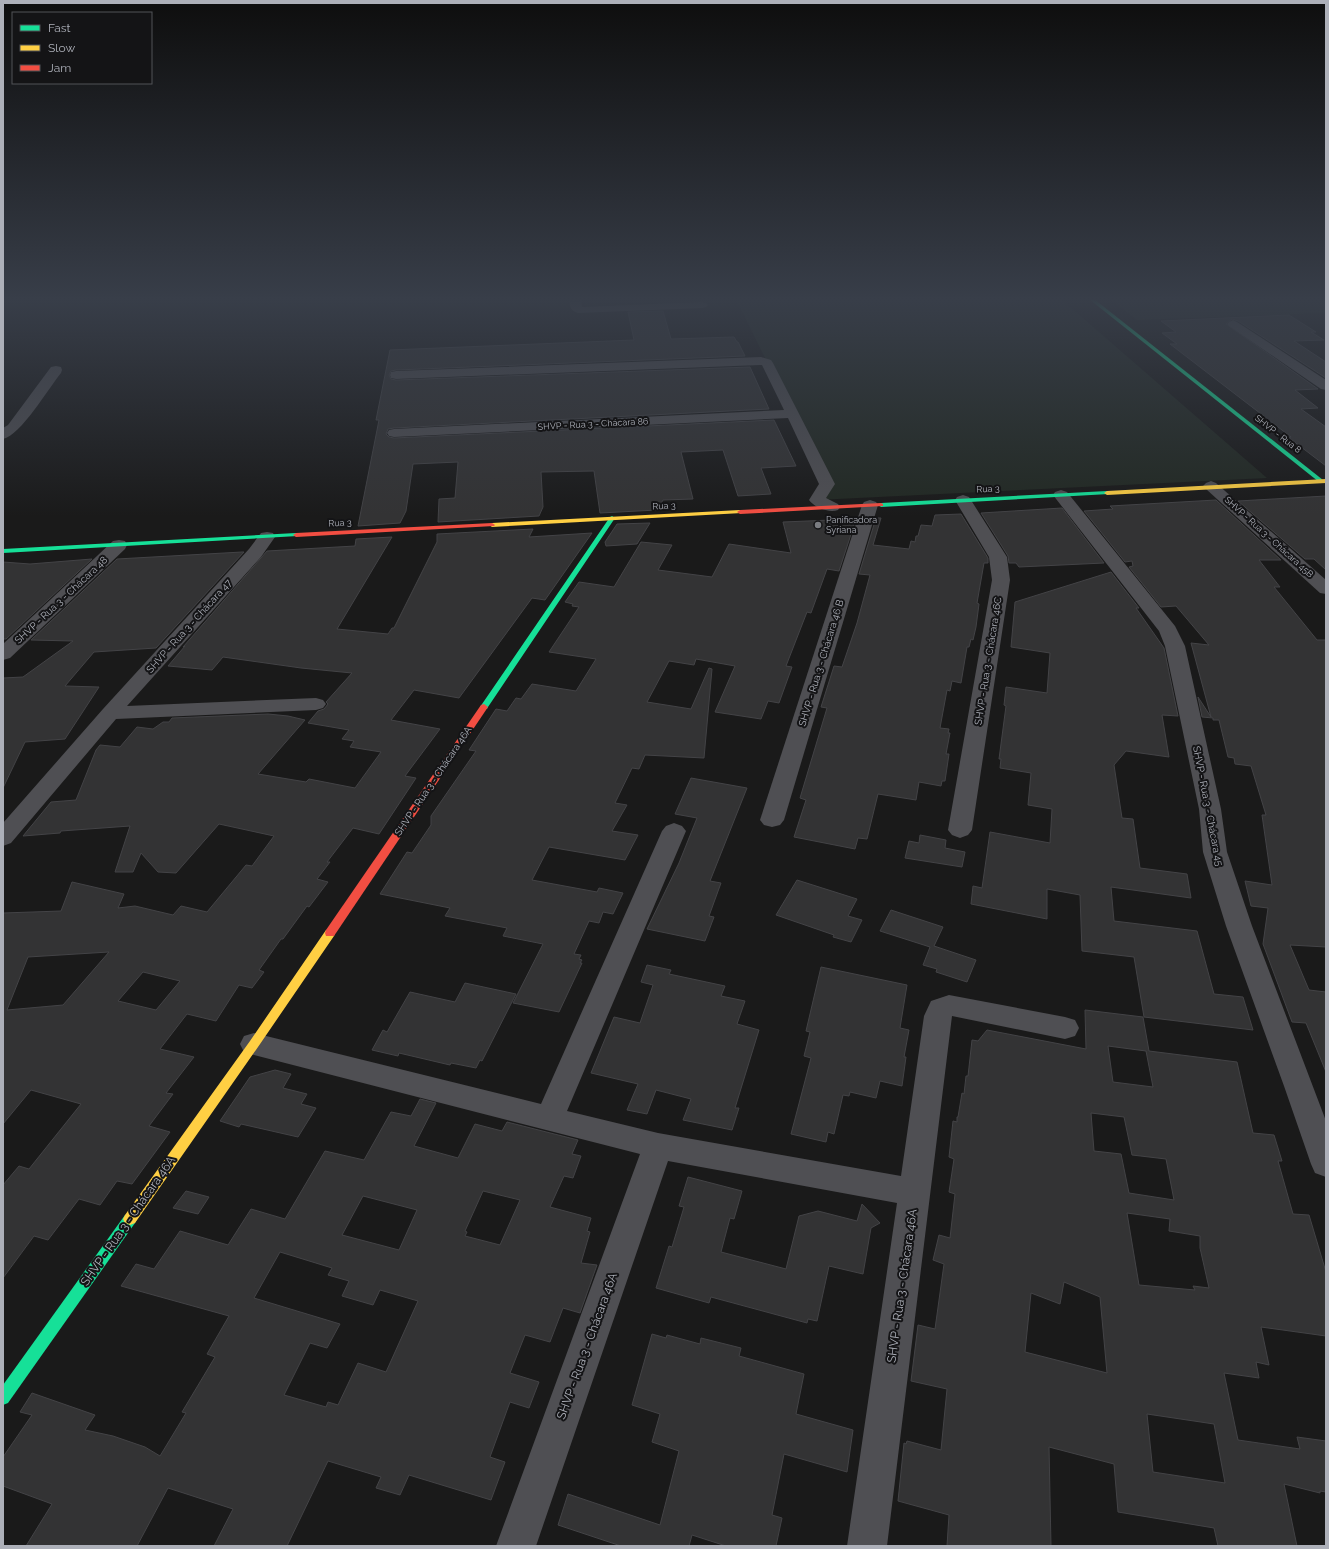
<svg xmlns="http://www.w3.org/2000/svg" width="1329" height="1549" font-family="Raleway,sans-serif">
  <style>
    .green { fill: #222923 }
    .building { fill: #333334; stroke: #434346; fill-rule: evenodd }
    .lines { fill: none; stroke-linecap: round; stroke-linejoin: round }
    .street { fill: #4f4f53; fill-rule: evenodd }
    .fast { fill: #16e098; fill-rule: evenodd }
    .slow { fill: #ffcf43; fill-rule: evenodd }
    .jam { fill: #f24e42; fill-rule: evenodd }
    .poi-dot { fill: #7a7c81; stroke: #141416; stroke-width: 1.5 }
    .labels { text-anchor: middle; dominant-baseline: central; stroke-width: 4; stroke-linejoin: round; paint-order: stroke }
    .far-street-label { font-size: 9px; fill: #adb0b9; stroke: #141416 }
    .far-poi-label { font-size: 9px; fill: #adb0b9; stroke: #141416; text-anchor: start }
    .street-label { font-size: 10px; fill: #adb0b9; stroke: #141416 }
    .near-street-label { font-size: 12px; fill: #adb0b9; stroke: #141416 }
  </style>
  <rect width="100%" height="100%" fill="#1a1a1a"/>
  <g class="green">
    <path d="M736,299H1061L1267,478L817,500L827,484Z"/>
    <path d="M1110,299H1316L1326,305V313L1137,320Z"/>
  </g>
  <g class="building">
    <path d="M663,311L671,339L734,337L737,342H738L745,356L396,370L391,371L389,375L391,379L396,380L750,367L769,409L394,428L388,429L386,434L389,437L394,438L774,420L796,466L761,468L771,494L738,496L723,450L681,452L693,499L663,500L657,510L600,513L594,471L541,472L543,507L539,516L438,522L439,499L455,498L458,462L413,464L406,511L400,523L358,526L379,420H376L390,350L634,340L628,312Z"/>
    <path d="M1289,315L1316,332H1311L1324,340L1294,341L1326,362V378L1238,321L1232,319L1226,324L1318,389L1295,390L1318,408L1301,409L1326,427V466L1288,437H1291L1170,344H1177L1162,333L1176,332L1161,321Z"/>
    <path d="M1326,496V570L1314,559H1305L1238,501Z"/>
    <path d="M1216,500L1281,560H1259L1280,587H1274L1317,640H1326V947L1290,945L1309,990L1326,992V1072L1306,1023L1292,1022L1263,944L1268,908L1251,906L1245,881L1272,885L1262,815H1266L1251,766L1235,764L1234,758L1228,757L1219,720H1213V718L1202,717L1198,697L1211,717L1191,643L1209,645L1176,606L1161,607L1129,567L1133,566L1132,561L1125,562L1084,511L1113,509L1110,506Z"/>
    <path d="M1062,508L1104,563L1019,567L1016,563H1009L1008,556L981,513Z"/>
    <path d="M961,514L988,558V563H984L977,603L979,604L976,627L973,640L971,639L969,647H967L961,683L952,681L950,691L947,690L940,728L949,729L948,733H950L946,754H949L945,781H942L941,786L919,782L916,800L878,794L867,839L858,838L855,849L794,837L806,800L800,798L827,708L821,707L834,666L842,667L857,623L870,575L859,574L876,518H881L873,545L909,549L911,541L915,542L916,536H918L921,525L932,526L935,515Z"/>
    <path d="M856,519L839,571L827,569L811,613L807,612L786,666L792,667L779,703L768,701L761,719L715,712L735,666L696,659L694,665L669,661L647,702L691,709L709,668L712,669L704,758L645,755L639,769L632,768L615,803L627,805L612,831L638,835L625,860L549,847L532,880L597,892L599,888L623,893L613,914L603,912L599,923L589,921L574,954L581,955L579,959L582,960L580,963H582L559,1012L513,1003L543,944L503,936L507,928L445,916L450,908L380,894L407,852L412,853L431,825V816L476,751L469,750L496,709L507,711L516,698L521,699L532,684L576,691L596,659L549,652L579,607L572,606L573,604L565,602L579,582L614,587L641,542L672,545L658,570L712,577L729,544L791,553L783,522Z"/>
    <path d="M650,523L637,544L606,546L605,542L617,524Z"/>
    <path d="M533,529L529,537L592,533L545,600L532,598L459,698L414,690L391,720L440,729L405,776L416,778L379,834L353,828L327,862H330L317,879L328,882L309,907L307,906L283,939H281L259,970L264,972L252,988L239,985L216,1021L187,1014L160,1049L194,1057L166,1093L173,1094L149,1126L170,1132L132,1184L117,1181L100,1205L79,1199L48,1240L34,1236L3,1278V1185L19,1166L29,1169L81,1104L31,1090L3,1124V913L61,911L72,882L124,894L118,908L135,906L173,915L181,906L207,912L246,865L252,866L274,836L219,824L176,873L158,872L141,853L133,872H115L130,826L61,831L60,833L23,836L51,802L76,800L96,750L100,745L120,747L137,727L153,729L163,722H169L172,718L268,714L288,716L305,720L258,774L306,782L309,779L355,788L381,752L350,747L354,741L342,739L349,730L308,723L318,711L324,709L328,704L326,702L352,673L301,668L223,657L212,670L168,666L185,646L183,647L267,551L355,546L356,539L392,537L337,629L388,634L392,628H394L437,542V534ZM109,952L63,1005L7,1010L28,957ZM143,972L180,981L156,1010L118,1001Z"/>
    <path d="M242,552H244L156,648L94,652L65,686L99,687L65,739L25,742L3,788V678L23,677L73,641L31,640L117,559Z"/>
    <path d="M92,559L6,639H3V562L30,564Z"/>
    <path d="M1111,572L1139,608H1136L1164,648L1178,716L1162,715L1169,757L1126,751L1114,765L1122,818L1133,819L1140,868L1187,874L1191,898L1111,887L1114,921L1197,931L1214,994L1243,997L1253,1030L1144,1017L1134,957L1082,951L1080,895L1047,889V919L971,904L973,886L982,888L990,832L1050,843L1052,809L1028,805L1031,773L1000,768L1001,759H999L1006,706L1004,705L1006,687L1047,693L1050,653L1011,647L1015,602Z"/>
    <path d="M691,778L747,788L710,881L721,883L709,916L714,917L705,941L647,929L679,863L697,818L675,814Z"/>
    <path d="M920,835L946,840L945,848L965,852L962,867L905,858L909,841L919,843Z"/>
    <path d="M797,880L857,899L848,916L862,920L851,942L833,937L834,935L776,915Z"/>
    <path d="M891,910L943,927L934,946L976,960L967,982L936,972L937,969L923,965L930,947L880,931Z"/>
    <path d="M647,965L671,970L669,974L725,986L721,996L745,1001L737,1024L759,1030L735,1108H739L732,1130L683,1120L691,1099L656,1090L647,1114L627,1110L638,1084L591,1073L614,1017L640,1023L653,985L641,982Z"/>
    <path d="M821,967L907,985L900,1028L909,1030L904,1057H906L902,1086L880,1081L876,1098L850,1092L849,1096L843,1095L834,1134L828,1132L826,1142L791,1134L811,1058L804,1056L810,1032L806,1031Z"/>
    <path d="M465,983L516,994L482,1061L480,1060L476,1068L451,1063L450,1065L399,1053L398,1056L372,1050L383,1030L387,1032L410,992L455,1002Z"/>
    <path d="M1085,1010L1143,1017L1149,1051L1237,1062L1253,1133L1274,1135L1282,1161H1278L1293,1214L1309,1215L1326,1272V1336L1261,1327L1269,1365L1256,1362L1259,1378L1224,1373L1238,1440L1300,1449L1297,1437L1326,1441V1492L1320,1491V1493L1284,1484L1297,1546H1218L1214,1528L1118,1512L1114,1464L1049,1447L1051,1546H947L949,1515L898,1501L904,1443L906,1444L907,1441L941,1450L947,1389L911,1381L918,1325L935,1329L944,1264L933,1260L939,1235L950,1238L955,1194L949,1192L954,1159L949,1157L953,1121L957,1122V1117H958L962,1093L964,1094L966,1076H968L972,1040L978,1041L987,1030L1086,1049ZM1108,1046L1146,1051L1153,1087L1113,1082ZM1091,1113L1124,1117L1132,1155L1166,1159L1174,1200L1129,1193L1121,1154L1094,1151ZM1127,1213L1170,1219L1169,1231L1200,1236V1248L1209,1288L1193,1286L1195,1290L1139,1285ZM1064,1282L1100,1297L1107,1373L1025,1352L1031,1293L1060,1304ZM1147,1414L1214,1424L1225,1483L1153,1472Z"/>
    <path d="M275,1070L291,1074L283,1088L307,1094L301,1104L316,1108L298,1137L241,1124L239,1127L220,1121L250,1077Z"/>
    <path d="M420,1099L436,1103L414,1146L458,1158L475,1124L502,1131L507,1122L578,1140L572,1154L581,1156L573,1178L564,1176L550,1207L591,1218L587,1231L590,1232L581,1263L597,1265L580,1313L563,1308L550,1342L525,1335L510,1373L539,1382L529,1408L510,1402L490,1457L505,1462L491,1500L409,1475L400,1495L376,1488L381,1477L328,1461L287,1546H214L233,1509L168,1488L137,1546H26L52,1504L3,1486V1457L32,1415L20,1412L32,1393L95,1415L85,1430L113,1436L145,1447L160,1456L186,1413L182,1412L215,1357L207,1354L229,1316L121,1286L136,1264L154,1269L180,1231L228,1245L251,1209L285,1219L325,1151L364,1160L391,1112L411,1116ZM483,1191L520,1200L500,1245L465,1236L467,1232L465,1231ZM363,1196L417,1210L399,1250L342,1235ZM280,1252L332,1268L328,1275L349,1281L342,1296L373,1305L380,1290L418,1301L386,1372L358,1363L338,1405L328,1402L326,1407L284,1395L310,1343L327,1348L340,1324L254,1298Z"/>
    <path d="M688,1177L742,1191L734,1219L730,1218L721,1252L786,1269L799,1216L818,1211L857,1221L862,1204L880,1223L871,1228L863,1274L829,1266L817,1321L808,1319L807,1323L711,1297L709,1303L656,1288L669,1246L672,1247L684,1207L679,1206Z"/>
    <path d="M186,1191L209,1197L198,1214L173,1208Z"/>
    <path d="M652,1334L666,1338L667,1335L700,1344L701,1338L741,1348L739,1356L804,1374L796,1414L853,1430L847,1472L784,1454L772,1515L782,1518L776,1546H726L692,1535L689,1546H621L558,1525L568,1494L660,1525L679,1451L652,1442L660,1414L632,1405Z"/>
  </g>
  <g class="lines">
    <g class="street">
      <path d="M569,299H581L582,307L702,302L706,303L708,305L706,307L702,308L578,313C570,311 570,306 569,299Z"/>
      <path d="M1233,320L1237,322L1326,380V390L1321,389L1229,326L1227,324L1229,322Z"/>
      <path d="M761,357L771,360L773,363L835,484L826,498L838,504L840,507L838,510C829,513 815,508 809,500L819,484L788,418L394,437L389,436L387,433L389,430L394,429L784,410L762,365H760L396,379L391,378L390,375L391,372L396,371Z"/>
      <path d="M56,366L61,367L62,370L61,373C48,389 21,435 3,439V428L8,425L51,367Z"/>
      <path d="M1211,481L1216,483L1326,580V594L1320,593L1206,489L1203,486L1206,483Z"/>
      <path d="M1061,490L1067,492L1175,626L1185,646L1221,809L1227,852L1252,926L1326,1121V1177L1315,1173L1311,1164L1284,1086L1226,926L1203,852L1199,809L1165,646L1159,631L1053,495L1055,492Z"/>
      <path d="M963,495L969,497L1007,557L1010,580L972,830L968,835L960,838L952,835L948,830L992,580L989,557L955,500L957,497Z"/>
      <path d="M870,500L876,502L878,505L784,820L780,825L772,827L764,825L760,820L862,505L864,502Z"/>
      <path d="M267,532L273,533L275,537L261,557L127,706L316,698L323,700L326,704L323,708L316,710L116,719L11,843L3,846V823L103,709L249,549L261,533Z"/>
      <path d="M119,540L125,541L127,545L125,549L10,658L3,660V644L113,541Z"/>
      <path d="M674,823L682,826L686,831L567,1111L658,1133L901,1176L924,1016L931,1001L949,995L1065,1017L1075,1020L1079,1028L1075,1036L1065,1039L952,1016L887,1546H847L897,1203L668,1161L536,1546H496L640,1154L254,1055L244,1052L240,1044L244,1036L254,1033L541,1104L662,831L666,826Z"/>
    </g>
    <g class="fast">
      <path d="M1089,299H1094L1323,480V482H1319Z"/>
      <path d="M1107,491L1109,492V494L881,507L878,505L881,503Z"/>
      <path d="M612,516L615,518L488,707L487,709H481L480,707L610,517Z"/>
      <path d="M296,533L298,534V536L3,553V549Z"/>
      <path d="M130,1213L135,1215L137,1219L135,1223L8,1403L3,1405V1385L125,1215Z"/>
    </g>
    <g class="slow">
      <path d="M1326,479V483L1107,495L1104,493L1107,491Z"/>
      <path d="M740,510L742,511V513L492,527L489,525L492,523Z"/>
      <path d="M330,929L334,930L335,933L334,936L258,1047L135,1223L130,1225L125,1223L123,1219L125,1215L250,1041L326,930Z"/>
    </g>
    <g class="jam">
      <path d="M881,503L883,504V506L740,514L737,512L740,510Z"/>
      <path d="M492,523L495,525L494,526L296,537L293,535L296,533Z"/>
      <path d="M484,704L488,707L334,936H326L325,933L326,930L481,705Z"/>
    </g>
  </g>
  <linearGradient id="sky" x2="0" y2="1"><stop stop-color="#0e0e0e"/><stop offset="0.58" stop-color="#383e49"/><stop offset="1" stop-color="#383e49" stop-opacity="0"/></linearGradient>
  <rect width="1329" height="516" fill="url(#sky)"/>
  <circle class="poi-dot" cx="818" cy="525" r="4"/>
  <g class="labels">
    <g class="far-street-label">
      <text transform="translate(593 424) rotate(-3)">SHVP - Rua 3 - Chácara 86</text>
      <text transform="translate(1278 434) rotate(38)">SHVP - Rua 8</text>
      <text transform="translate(988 489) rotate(-3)">Rua 3</text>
      <text transform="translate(664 506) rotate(-3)">Rua 3</text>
      <text transform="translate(340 523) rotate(-3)">Rua 3</text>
      <text transform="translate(1269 537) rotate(42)">SHVP - Rua 3 - Chácara 45B</text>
    </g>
    <g class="far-poi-label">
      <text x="826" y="520">Panificadora<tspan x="826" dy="10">Syriana</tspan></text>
    </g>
    <g class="street-label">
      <text transform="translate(61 600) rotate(-43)">SHVP - Rua 3 - Chácara 48</text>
      <text transform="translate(189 626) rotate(-48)">SHVP - Rua 3 - Chácara 47</text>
      <text transform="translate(988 661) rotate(-81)">SHVP - Rua 3 - Chácara 46C</text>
      <text transform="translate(821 663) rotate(-73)">SHVP - Rua 3 - Chácara 46 B</text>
      <text transform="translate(433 781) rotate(-56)">SHVP - Rua 3 - Chácara 46A</text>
      <text transform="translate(1208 806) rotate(79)">SHVP - Rua 3 - Chácara 45</text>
    </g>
    <g class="near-street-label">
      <text transform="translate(128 1221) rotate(-55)">SHVP - Rua 3 - Chácara 46A</text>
      <text transform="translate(902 1286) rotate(-82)">SHVP - Rua 3 - Chácara 46A</text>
      <text transform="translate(587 1346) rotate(-70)">SHVP - Rua 3 - Chácara 46A</text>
    </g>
  </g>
  <rect width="1329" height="1549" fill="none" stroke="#adb0b9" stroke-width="8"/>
  <rect x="12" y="12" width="140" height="72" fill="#141416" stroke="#515257"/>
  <rect x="20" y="25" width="20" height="6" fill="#16e098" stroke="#515257"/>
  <text x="48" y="32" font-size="12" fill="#adb0b9">Fast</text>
  <rect x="20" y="45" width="20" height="6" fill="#ffcf43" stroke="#515257"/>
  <text x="48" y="52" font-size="12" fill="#adb0b9">Slow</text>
  <rect x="20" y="65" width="20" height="6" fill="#f24e42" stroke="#515257"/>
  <text x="48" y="72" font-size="12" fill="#adb0b9">Jam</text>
</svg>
